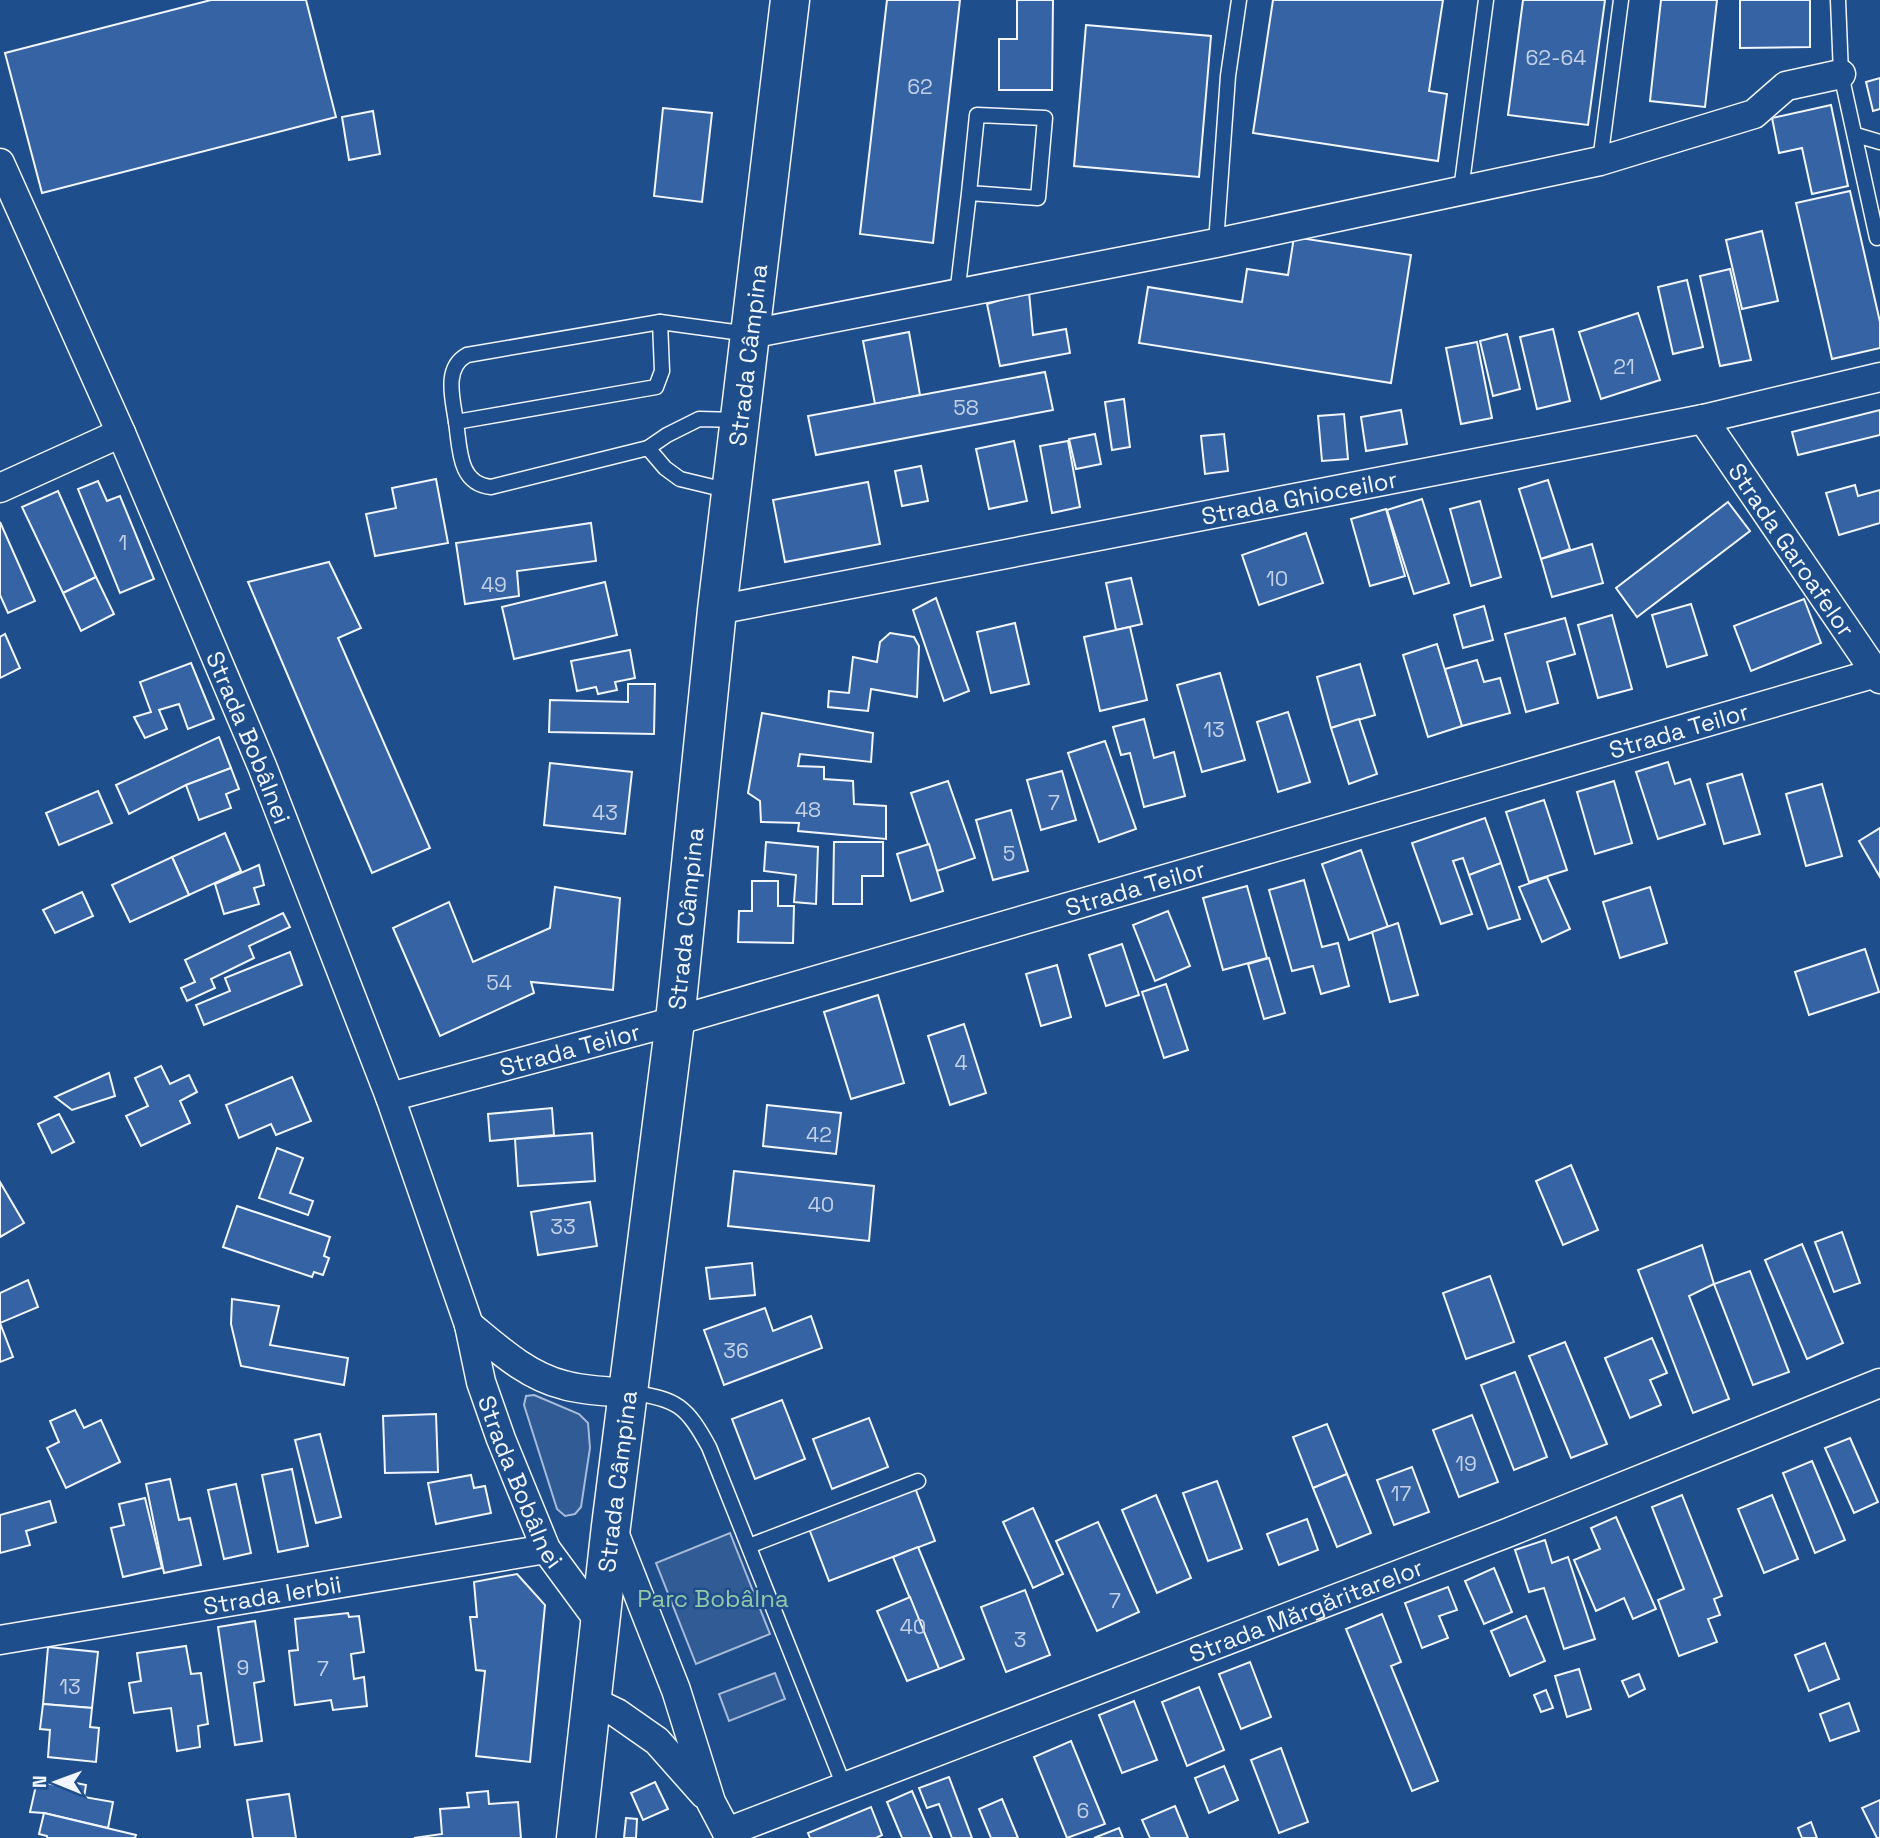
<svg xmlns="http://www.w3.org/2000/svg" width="1880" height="1838" font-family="'Space Grotesk',sans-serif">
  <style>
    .built { fill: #305b95; stroke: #a8bbd7; stroke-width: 2 }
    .building { fill: #3563a3; stroke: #f2f6ff; stroke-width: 2 }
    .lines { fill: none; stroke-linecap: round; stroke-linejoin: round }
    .service-casing { stroke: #f2f6ff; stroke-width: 17 }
    .minor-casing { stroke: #f2f6ff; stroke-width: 31 }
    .secondary-casing { stroke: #f2f6ff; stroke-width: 41 }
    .service { stroke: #1f4e8c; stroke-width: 14 }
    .minor { stroke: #1f4e8c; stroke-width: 28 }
    .secondary { stroke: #1f4e8c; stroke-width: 38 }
    .labels { text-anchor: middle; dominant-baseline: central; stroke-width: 5; stroke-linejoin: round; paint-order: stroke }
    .number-label { font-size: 21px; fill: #c3d1e8 }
    .street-label { font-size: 24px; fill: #f2f6ff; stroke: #1f4e8c }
    .park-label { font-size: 24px; fill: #97c8a6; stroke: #1f4e8c }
  </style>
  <rect width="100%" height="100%" fill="#1f4e8c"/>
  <g class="built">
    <path d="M534,1395L579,1414L588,1423L590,1448L581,1507L575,1514L565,1516L557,1509L524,1405L526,1396Z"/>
    <path d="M730,1533L770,1634L696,1664L656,1563Z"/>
    <path d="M775,1673L785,1699L729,1721L719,1694Z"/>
  </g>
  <g class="building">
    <path d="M211,0H306L336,117L42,193L5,53Z"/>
    <path d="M887,0H960L933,243L860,234Z"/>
    <path d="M1017,0H1053L1052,90H999V39H1017Z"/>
    <path d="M1273,0H1443L1429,91L1447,94L1438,161L1253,133Z"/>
    <path d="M1523,0H1605L1588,125L1508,115Z"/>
    <path d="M1661,0H1717L1705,107L1650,101Z"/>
    <path d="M1740,0H1810V47L1740,48Z"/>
    <path d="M1086,25L1211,36L1199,177L1074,166Z"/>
    <path d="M1880,78V109L1873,111L1866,82Z"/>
    <path d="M1831,105L1848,186L1812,194L1802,148L1779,153L1772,118Z"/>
    <path d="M663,108L712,113L702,202L654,196Z"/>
    <path d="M373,111L380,154L349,160L342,117Z"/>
    <path d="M1850,191L1880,322V348L1832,359L1796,203Z"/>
    <path d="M1762,231L1778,301L1742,309L1726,240Z"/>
    <path d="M1294,237L1411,255L1391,383L1139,343L1148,287L1242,302L1247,269L1288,275Z"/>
    <path d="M1730,269L1751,360L1720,366L1700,276Z"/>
    <path d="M1687,280L1703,347L1673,354L1658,287Z"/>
    <path d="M1029,292L1033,335L1066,329L1070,353L1000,366L987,304Z"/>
    <path d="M1638,313L1660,380L1601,399L1579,332Z"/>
    <path d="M1553,329L1570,401L1537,409L1520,337Z"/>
    <path d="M909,332L920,395L875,404L863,341Z"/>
    <path d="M1507,334L1520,389L1493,396L1480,341Z"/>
    <path d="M1477,342L1492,418L1461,424L1446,348Z"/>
    <path d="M1045,372L1053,410L816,455L808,416Z"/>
    <path d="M1124,399L1130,447L1112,450L1105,402Z"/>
    <path d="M1401,410L1407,444L1366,451L1361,417Z"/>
    <path d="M1880,410V435L1798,455L1792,432Z"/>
    <path d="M1344,414L1348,459L1322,461L1318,416Z"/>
    <path d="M1095,434L1101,464L1076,469L1069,439Z"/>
    <path d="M1224,434L1228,471L1205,474L1201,436Z"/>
    <path d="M1014,441L1027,501L989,509L976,449Z"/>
    <path d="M1068,441L1080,507L1052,513L1040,446Z"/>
    <path d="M921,466L928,501L902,506L895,471Z"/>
    <path d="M436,479L448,543L375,556L366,514L396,508L392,488Z"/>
    <path d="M1548,480L1570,549L1541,559L1519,489Z"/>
    <path d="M98,481L107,501L120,496L154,579L120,593L78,489Z"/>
    <path d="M868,482L880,544L785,562L773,500Z"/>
    <path d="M1855,485L1858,496L1880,490V523L1839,535L1826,493Z"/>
    <path d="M58,491L96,577L63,593L22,507Z"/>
    <path d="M1422,499L1449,583L1414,594L1387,510Z"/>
    <path d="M1480,501L1501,577L1471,586L1450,509Z"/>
    <path d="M1728,502L1750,531L1637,617L1616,588Z"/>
    <path d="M1386,509L1405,576L1370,586L1351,519Z"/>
    <path d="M0,522L35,601L8,613L0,595Z"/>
    <path d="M591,523L596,561L517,571L519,596L465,604L456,543Z"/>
    <path d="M1306,533L1323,583L1259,605L1242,555Z"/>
    <path d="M1592,544L1603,583L1552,597L1541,559Z"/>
    <path d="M329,562L361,628L338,638L430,848L372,873L248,582Z"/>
    <path d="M96,577L114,614L81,631L63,593Z"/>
    <path d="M1131,578L1142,624L1116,630L1106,583Z"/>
    <path d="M605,582L617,635L514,659L502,607Z"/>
    <path d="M936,598L969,691L944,701L913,610Z"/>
    <path d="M1804,599L1821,643L1751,671L1734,626Z"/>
    <path d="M1691,604L1707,655L1667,667L1652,615Z"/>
    <path d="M1484,606L1493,640L1463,648L1454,615Z"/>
    <path d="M1612,615L1632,689L1598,698L1578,625Z"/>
    <path d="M1565,618L1575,654L1547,662L1558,703L1526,712L1505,634Z"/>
    <path d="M1015,623L1029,684L991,693L977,632Z"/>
    <path d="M1130,627L1147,700L1100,711L1084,637Z"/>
    <path d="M890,633L914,637L919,646L917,697L871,689L868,711L828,707L829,691L849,693L853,657L877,662L880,642Z"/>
    <path d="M5,634L20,668L0,678V637Z"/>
    <path d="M1437,644L1462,726L1428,737L1403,655Z"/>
    <path d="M630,650L635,678L615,682L617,690L598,694L596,687L577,691L571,661Z"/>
    <path d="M1477,660L1484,682L1500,678L1510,713L1462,726L1445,669Z"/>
    <path d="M191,663L214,719L188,729L179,704L159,710L167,729L145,738L134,717L151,712L140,682Z"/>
    <path d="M1360,664L1375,715L1331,728L1317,677Z"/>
    <path d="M1220,673L1245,760L1202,772L1177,685Z"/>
    <path d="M628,684H655L654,734L549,732L550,700L628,702Z"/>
    <path d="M1288,712L1310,782L1278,792L1257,722Z"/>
    <path d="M762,713L873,733L871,762L800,754L798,766L824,767V779L853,781L854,804L886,806V839L798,831L799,823L761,822L760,801L748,793Z"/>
    <path d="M1144,719L1154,758L1174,752L1185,796L1144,807L1130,753L1121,755L1113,727Z"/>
    <path d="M1359,719L1377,774L1349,784L1331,728Z"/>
    <path d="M219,737L231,768L186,785L129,814L116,785Z"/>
    <path d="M1105,741L1136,829L1099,842L1068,753Z"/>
    <path d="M1668,762L1675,784L1690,779L1705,824L1658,839L1636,772Z"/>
    <path d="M550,763L632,772L625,834L544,825Z"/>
    <path d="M231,768L239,789L226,794L231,808L199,820L186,785Z"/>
    <path d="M1062,771L1076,820L1041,830L1027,780Z"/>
    <path d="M1742,774L1760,834L1724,844L1707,784Z"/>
    <path d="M948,781L975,858L937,871L911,793Z"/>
    <path d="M1614,781L1632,843L1595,854L1577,792Z"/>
    <path d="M1822,784L1842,856L1806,866L1786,794Z"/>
    <path d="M98,791L112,823L59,845L46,813Z"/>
    <path d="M1544,800L1567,870L1529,882L1506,812Z"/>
    <path d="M1011,810L1028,871L993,880L976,820Z"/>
    <path d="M1485,818L1501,863L1469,875L1463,858L1453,861L1472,914L1441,924L1412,843Z"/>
    <path d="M1880,828V877L1859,841Z"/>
    <path d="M225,833L241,871L189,895L172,857Z"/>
    <path d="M766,842L818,847L816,904L794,902L796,875L764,871Z"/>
    <path d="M834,842H883V876H862V904H833Z"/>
    <path d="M929,844L943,891L911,901L897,854Z"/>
    <path d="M1361,850L1388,927L1349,940L1322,864Z"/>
    <path d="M172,857L189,895L130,922L112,885Z"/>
    <path d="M1501,863L1520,919L1488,929L1469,875Z"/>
    <path d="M259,865L264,885L254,888L259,904L224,914L215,884Z"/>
    <path d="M1547,877L1570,929L1542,942L1519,887Z"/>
    <path d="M1304,880L1322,947L1338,943L1349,986L1321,994L1313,966L1292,971L1269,890Z"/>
    <path d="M752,881H778V906H794L793,943L738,942L739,911H752Z"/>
    <path d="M1247,886L1267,958L1223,970L1203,898Z"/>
    <path d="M555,887L620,898L613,990L531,982L534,993L440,1036L393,928L449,902L473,962L550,928Z"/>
    <path d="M1650,887L1667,943L1620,958L1603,902Z"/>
    <path d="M82,892L93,916L55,933L43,910Z"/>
    <path d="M1168,911L1190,966L1155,981L1133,925Z"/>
    <path d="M283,913L290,927L249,946L254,958L211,979L215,988L187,1001L181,988L195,982L185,960Z"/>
    <path d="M1398,923L1418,995L1390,1002L1372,932Z"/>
    <path d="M1122,944L1139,995L1106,1006L1089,955Z"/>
    <path d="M1865,949L1879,992L1809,1015L1795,972Z"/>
    <path d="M290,952L302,985L204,1025L196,1005L230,991L225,978Z"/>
    <path d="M1269,958L1285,1013L1264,1019L1248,964Z"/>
    <path d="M1057,965L1071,1017L1041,1026L1026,974Z"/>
    <path d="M1166,984L1188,1050L1164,1058L1142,992Z"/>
    <path d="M878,995L904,1083L851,1099L824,1012Z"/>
    <path d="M964,1024L986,1093L950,1105L928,1036Z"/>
    <path d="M161,1066L170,1084L189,1075L197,1092L180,1101L190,1123L141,1146L126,1116L148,1106L135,1078Z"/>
    <path d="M109,1073L115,1096L72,1110L55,1097Z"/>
    <path d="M292,1077L311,1121L276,1135L271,1124L239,1138L226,1105Z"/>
    <path d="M767,1105L841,1113L836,1154L763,1146Z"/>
    <path d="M552,1108L554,1135L490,1141L488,1114Z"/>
    <path d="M59,1114L74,1142L52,1153L38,1124Z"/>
    <path d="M592,1133L595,1181L518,1186L515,1139Z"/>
    <path d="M277,1148L303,1158L290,1193L313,1201L308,1215L259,1198Z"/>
    <path d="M1571,1165L1598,1230L1563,1245L1536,1181Z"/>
    <path d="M734,1171L874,1186L869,1241L728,1226Z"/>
    <path d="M0,1182L24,1223L0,1237Z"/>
    <path d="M590,1202L597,1246L538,1255L531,1212Z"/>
    <path d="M237,1206L330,1237L324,1256L329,1258L323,1275L314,1272L312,1277L223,1247Z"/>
    <path d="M1842,1232L1860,1283L1834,1292L1815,1242Z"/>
    <path d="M1802,1244L1843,1343L1807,1359L1765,1260Z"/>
    <path d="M1702,1245L1714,1284L1689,1296L1729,1399L1693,1413L1638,1270Z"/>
    <path d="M752,1263L755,1295L710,1299L706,1268Z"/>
    <path d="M1750,1271L1789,1372L1753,1385L1714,1284Z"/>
    <path d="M1490,1276L1514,1342L1466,1359L1443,1293Z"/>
    <path d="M28,1280L38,1307L0,1323V1293Z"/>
    <path d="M232,1299L279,1306L270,1345L348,1358L344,1385L241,1366L231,1324Z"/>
    <path d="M765,1308L773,1331L811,1316L822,1348L724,1385L704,1330Z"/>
    <path d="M0,1323L13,1357L0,1362Z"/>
    <path d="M1652,1338L1667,1373L1650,1380L1661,1405L1630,1418L1605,1358Z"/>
    <path d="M1565,1342L1607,1444L1571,1458L1529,1356Z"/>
    <path d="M1515,1372L1547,1457L1514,1470L1481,1385Z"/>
    <path d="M782,1400L805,1459L755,1479L732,1419Z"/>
    <path d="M75,1410L84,1428L101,1420L120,1462L66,1488L47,1448L59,1442L50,1421Z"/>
    <path d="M436,1414L438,1472L385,1473L383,1416Z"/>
    <path d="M1472,1415L1498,1482L1459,1497L1433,1430Z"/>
    <path d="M869,1418L888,1467L832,1489L813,1439Z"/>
    <path d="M1327,1424L1347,1474L1313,1488L1293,1437Z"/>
    <path d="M320,1434L341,1517L316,1523L295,1440Z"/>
    <path d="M1850,1438L1878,1502L1854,1513L1825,1448Z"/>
    <path d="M1812,1461L1845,1540L1815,1553L1783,1473Z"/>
    <path d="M1412,1467L1429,1512L1394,1525L1377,1480Z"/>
    <path d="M292,1469L308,1546L278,1552L262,1475Z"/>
    <path d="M1347,1474L1371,1533L1337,1547L1313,1488Z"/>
    <path d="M471,1475L474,1488L485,1486L491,1513L436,1524L428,1483Z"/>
    <path d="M170,1479L179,1520L190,1518L201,1565L164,1573L146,1484Z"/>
    <path d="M1217,1481L1242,1549L1208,1561L1183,1493Z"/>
    <path d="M236,1484L251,1553L224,1559L208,1490Z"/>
    <path d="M914,1485L935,1541L829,1581L808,1526Z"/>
    <path d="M1156,1495L1191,1578L1157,1593L1122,1510Z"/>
    <path d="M1682,1495L1722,1596L1714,1599L1720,1615L1708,1619L1717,1642L1679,1656L1658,1600L1684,1589L1652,1507Z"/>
    <path d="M1772,1495L1798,1559L1764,1573L1738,1509Z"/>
    <path d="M145,1498L162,1568L123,1577L111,1528L124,1525L119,1504Z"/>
    <path d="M50,1501L56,1522L26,1531L30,1545L0,1553V1515Z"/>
    <path d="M1033,1508L1063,1574L1033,1588L1003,1522Z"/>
    <path d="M1616,1517L1656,1609L1633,1619L1624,1598L1596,1611L1574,1560L1600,1549L1591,1528Z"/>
    <path d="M1307,1519L1318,1550L1279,1565L1267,1534Z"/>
    <path d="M1098,1522L1139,1612L1097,1631L1056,1541Z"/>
    <path d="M1545,1540L1552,1563L1568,1557L1595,1639L1564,1649L1544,1588L1529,1592L1515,1550Z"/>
    <path d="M918,1547L964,1659L939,1669L893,1557Z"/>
    <path d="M1494,1568L1512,1612L1484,1624L1465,1581Z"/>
    <path d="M517,1574L545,1605L530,1762L476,1756L485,1671L476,1670L470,1617H477L474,1582Z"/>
    <path d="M1448,1587L1457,1610L1439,1616L1448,1638L1422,1648L1405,1603Z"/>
    <path d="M1025,1590L1050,1655L1006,1672L981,1607Z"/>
    <path d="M910,1597L939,1669L907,1681L877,1611Z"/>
    <path d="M348,1613L349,1617L359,1616L364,1652L351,1654L354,1679L364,1677L367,1706L333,1710L331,1700L295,1705L289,1651L298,1650L295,1619Z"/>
    <path d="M1382,1614L1401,1662L1391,1666L1438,1781L1412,1791L1346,1629Z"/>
    <path d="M1526,1616L1545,1661L1510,1676L1491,1631Z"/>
    <path d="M255,1621L264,1681L254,1683L262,1741L235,1745L218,1627Z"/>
    <path d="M1825,1643L1839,1679L1809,1691L1795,1655Z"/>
    <path d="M186,1646L191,1674L201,1673L208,1724L198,1726L200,1747L177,1751L171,1708L134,1713L129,1683L141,1681L137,1653Z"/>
    <path d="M48,1647L98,1652L92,1708L43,1704Z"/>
    <path d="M1250,1662L1271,1717L1241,1729L1219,1674Z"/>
    <path d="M1579,1669L1591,1709L1567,1717L1555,1676Z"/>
    <path d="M1639,1674L1645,1689L1629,1697L1622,1681Z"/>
    <path d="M1199,1687L1224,1750L1187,1766L1162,1702Z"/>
    <path d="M1546,1690L1553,1708L1541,1712L1534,1695Z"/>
    <path d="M1134,1701L1157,1760L1122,1773L1099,1715Z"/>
    <path d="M1849,1703L1859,1731L1830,1741L1820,1714Z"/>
    <path d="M43,1704L92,1708L90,1727L99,1728L96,1762L48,1757L50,1730L40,1729Z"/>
    <path d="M1071,1741L1105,1824L1067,1838L1034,1757Z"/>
    <path d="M1281,1748L1308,1822L1279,1833L1251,1760Z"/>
    <path d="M1224,1766L1238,1800L1209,1813L1195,1778Z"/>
    <path d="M949,1777L972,1838H952L939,1804L927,1808L919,1788Z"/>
    <path d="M57,1779L86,1785L84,1797L113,1802L108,1828L44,1813L30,1812L37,1781L56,1785Z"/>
    <path d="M655,1782L668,1809L643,1820L631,1793Z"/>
    <path d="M488,1791L489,1804L518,1802L521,1838H414L442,1834L440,1809L469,1807L467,1793Z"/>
    <path d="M912,1791L932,1838H902L887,1802Z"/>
    <path d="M289,1794L296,1838H253L247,1800Z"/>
    <path d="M1002,1799L1018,1838H991L979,1809Z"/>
    <path d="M1880,1800V1838H1877L1862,1808Z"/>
    <path d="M1175,1806L1188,1838H1150L1142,1820Z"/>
    <path d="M871,1807L882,1835L876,1838H810L808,1833Z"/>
    <path d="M44,1813L136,1835L135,1838H47V1836L39,1834Z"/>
    <path d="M626,1818L637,1819L636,1838H624Z"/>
    <path d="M1811,1822L1817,1838H1802L1798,1828Z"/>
    <path d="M1119,1828L1123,1838H1094Z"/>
  </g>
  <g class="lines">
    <g class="service-casing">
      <g id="service">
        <path d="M1838,0L1841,74L1877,238"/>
        <path d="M1856,135L1880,142"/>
        <path d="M1600,161L1621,0"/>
        <path d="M1461,190L1486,0"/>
        <path d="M1216,243L1228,76L1239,0"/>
        <path d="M957,295L969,193L1038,198L1045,118L977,115L969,193"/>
        <path d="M738,420L699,419L667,435L648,448L491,487C458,484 460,448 456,422L656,387L662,371L660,322L749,334"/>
        <path d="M456,422C453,400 443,368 467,355L660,322"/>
        <path d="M648,448L665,468L680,479L730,491"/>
        <path d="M631,1393C677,1398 687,1407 709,1447L844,1786"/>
        <path d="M749,1546L918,1481"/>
      </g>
    </g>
    <g class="minor-casing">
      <g id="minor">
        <path id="s1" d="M0,163L121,433L262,766L390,1097L469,1325L481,1382L501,1439L546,1549L602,1625"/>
        <path d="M750,334L1216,243L1600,161L1754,114L1786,86L1841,74"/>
        <path id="s2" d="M1703,419L1880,679"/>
        <path d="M0,488L121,433"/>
        <path id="s3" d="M717,610L1703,419L1880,377"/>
        <path id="s4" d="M390,1097L675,1021L1876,673"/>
        <path d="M469,1325C497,1348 527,1376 564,1385C584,1391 608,1391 629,1393"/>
        <path d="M613,1530L676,1690L711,1802L730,1838"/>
        <path id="s5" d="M0,1640L546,1549"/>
        <path d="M592,1701L617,1713L657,1741L704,1794"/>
        <path id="s6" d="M727,1832L1507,1533L1880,1383"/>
      </g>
    </g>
    <g class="secondary-casing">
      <g id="secondary">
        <path id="s7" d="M576,1838L611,1526L675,1021L717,610L790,0"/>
      </g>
    </g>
    <use href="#service" class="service"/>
    <use href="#minor" class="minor"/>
    <use href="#secondary" class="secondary"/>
  </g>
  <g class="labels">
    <g class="number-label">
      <text x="1556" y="57">62-64</text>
      <text x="920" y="86">62</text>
      <text x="1624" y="366">21</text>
      <text x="966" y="407">58</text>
      <text x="123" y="542">1</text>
      <text x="1277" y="578">10</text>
      <text x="494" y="584">49</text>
      <text x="1214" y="729">13</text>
      <text x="1054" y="802">7</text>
      <text x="808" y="809">48</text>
      <text x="605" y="812">43</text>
      <text x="1009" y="853">5</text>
      <text x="499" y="982">54</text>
      <text x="961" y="1062">4</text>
      <text x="819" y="1134">42</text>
      <text x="821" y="1204">40</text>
      <text x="563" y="1226">33</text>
      <text x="736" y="1350">36</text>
      <text x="1466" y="1463">19</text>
      <text x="1401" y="1493">17</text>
      <text x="1115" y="1600">7</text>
      <text x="913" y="1626">40</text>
      <text x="1020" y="1639">3</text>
      <text x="243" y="1667">9</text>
      <text x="323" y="1668">7</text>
      <text x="70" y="1686">13</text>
      <text x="1083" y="1810">6</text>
    </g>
    <g class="street-label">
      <text stroke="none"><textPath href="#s7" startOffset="1493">Strada Câmpina</textPath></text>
      <text stroke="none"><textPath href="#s3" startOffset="593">Strada Ghioceilor</textPath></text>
      <text stroke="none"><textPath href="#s2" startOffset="158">Strada Garoafelor</textPath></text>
      <text stroke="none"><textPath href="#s4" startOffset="1340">Strada Teilor</textPath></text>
      <text stroke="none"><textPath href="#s1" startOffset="626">Strada Bobâlnei</textPath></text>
      <text stroke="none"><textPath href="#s4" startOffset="774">Strada Teilor</textPath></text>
      <text stroke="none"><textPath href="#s7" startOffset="926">Strada Câmpina</textPath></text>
      <text stroke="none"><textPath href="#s4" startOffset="186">Strada Teilor</textPath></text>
      <text stroke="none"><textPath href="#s1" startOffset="1419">Strada Bobâlnei</textPath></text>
      <text stroke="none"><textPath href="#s7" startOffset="359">Strada Câmpina</textPath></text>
      <text stroke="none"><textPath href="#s5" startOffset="276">Strada Ierbii</textPath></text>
      <text stroke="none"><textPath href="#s6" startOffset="620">Strada Mărgăritarelor</textPath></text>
    </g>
    <g class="park-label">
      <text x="713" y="1598">Parc Bobâlna</text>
    </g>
  </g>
  <g transform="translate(56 1782) rotate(271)" stroke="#1f4e8c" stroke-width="5" paint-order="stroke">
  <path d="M0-5L12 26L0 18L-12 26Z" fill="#f2f6ff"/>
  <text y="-10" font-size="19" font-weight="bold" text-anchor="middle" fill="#f2f6ff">N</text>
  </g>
</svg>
